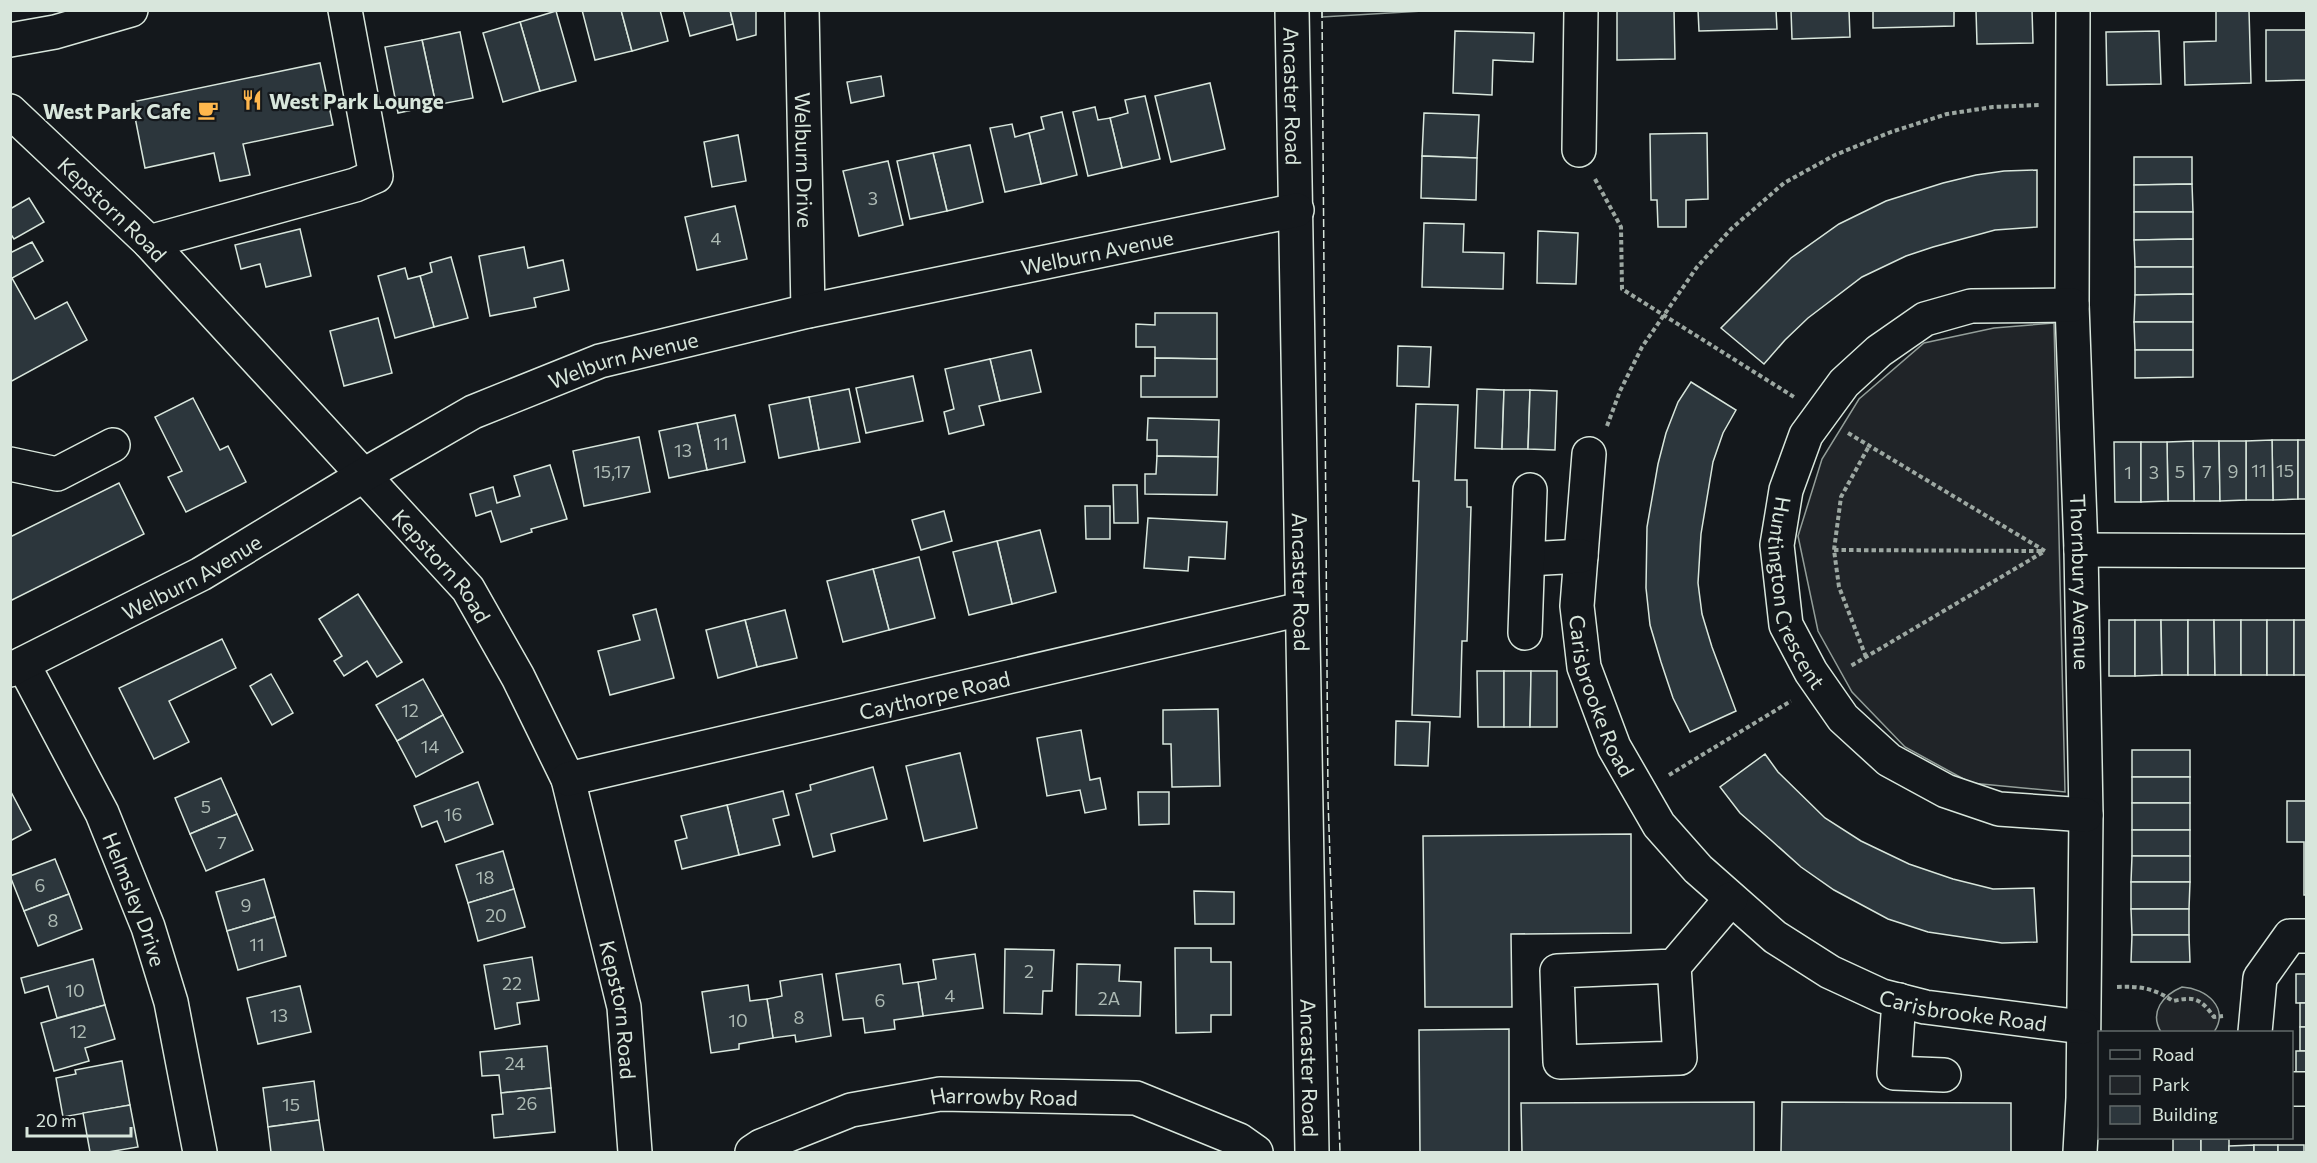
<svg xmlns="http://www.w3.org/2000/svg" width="2317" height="1163" font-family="Commissioner,sans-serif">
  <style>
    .green { fill: #202428; stroke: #939e99; stroke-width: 1.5 }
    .building { fill: #2c363c; stroke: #d8e6dc; stroke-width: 1.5 }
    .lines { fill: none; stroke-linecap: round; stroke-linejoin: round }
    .minor-casing { stroke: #d8e6dc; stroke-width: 36 }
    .highway-casing { stroke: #d8e6dc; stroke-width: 36 }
    .path { stroke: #9da8a2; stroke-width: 4; stroke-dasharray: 4.5 3; stroke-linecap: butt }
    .minor { stroke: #14181c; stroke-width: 33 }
    .highway { stroke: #14181c; stroke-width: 33 }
    .fence { stroke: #d8e6dc; stroke-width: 1.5; stroke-dasharray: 8 3; stroke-linecap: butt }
    .labels { text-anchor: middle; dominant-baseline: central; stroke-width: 4.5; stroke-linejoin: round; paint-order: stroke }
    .number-label { font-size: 18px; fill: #adbab4 }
    .street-label { font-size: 21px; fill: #d8e6dc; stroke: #14181c }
    .poi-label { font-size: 21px; font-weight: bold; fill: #d8e6dc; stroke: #14181c; text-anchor: start }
  </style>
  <rect width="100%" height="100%" fill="#14181c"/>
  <g class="green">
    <path d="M1322,11V10L1423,11L1322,17Z"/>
    <path d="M2054,323L2065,792L1971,783L1905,747L1852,692L1818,631L1798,536L1822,459L1859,399L1924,343L1994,328Z"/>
    <path d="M2182,987C2206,988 2230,1008 2214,1032H2161C2149,1012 2163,995 2182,987Z"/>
  </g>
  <g class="building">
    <path d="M582,10H621L632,51L595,60Z"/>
    <path d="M621,10H660L668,41L632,51Z"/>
    <path d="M683,10H730L733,24L690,36Z"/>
    <path d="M730,10H756V35L737,40Z"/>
    <path d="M1617,10H1674L1675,59L1617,60Z"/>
    <path d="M1698,10H1776L1777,29L1699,31Z"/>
    <path d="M1791,10H1849L1850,37L1792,39Z"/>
    <path d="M1873,10H1954V26L1873,28Z"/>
    <path d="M1976,10H2032L2033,43L1977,44Z"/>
    <path d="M2216,10H2249L2251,83L2185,85L2184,42L2216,41Z"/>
    <path d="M556,11L576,81L540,91L520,22Z"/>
    <path d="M520,22L540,91L503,102L483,33Z"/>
    <path d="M2266,30H2306V80L2266,81Z"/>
    <path d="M1455,31L1534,33L1533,62L1493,60L1492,95L1453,93Z"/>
    <path d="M2159,31L2161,84L2107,85L2106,32Z"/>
    <path d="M460,32L473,98L436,105L422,40Z"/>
    <path d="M422,40L436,105L398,113L385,47Z"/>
    <path d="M320,63L333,125L243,144L250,175L220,181L214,153L145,168L132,102Z"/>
    <path d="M881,76L884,96L851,103L847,82Z"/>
    <path d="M1210,83L1225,149L1171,162L1155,96Z"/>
    <path d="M1145,96L1160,159L1122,168L1110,118L1128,113L1125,100Z"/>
    <path d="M1095,107L1098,120L1110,118L1122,168L1088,176L1073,112Z"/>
    <path d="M1062,112L1077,175L1041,184L1029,133L1044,129L1041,117Z"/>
    <path d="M1424,113L1479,115L1477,158L1422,156Z"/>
    <path d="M1012,124L1015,137L1029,133L1041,184L1005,192L990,128Z"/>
    <path d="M1707,133L1708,199L1686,200V227H1658L1657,200H1651L1650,134Z"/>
    <path d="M738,135L746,181L712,187L704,142Z"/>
    <path d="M970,145L983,202L947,211L933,153Z"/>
    <path d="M933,153L947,211L910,219L897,161Z"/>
    <path d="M1422,156L1477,158L1476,200L1421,198Z"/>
    <path d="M2134,157H2192V184L2134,185Z"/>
    <path d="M888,161L903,225L859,236L843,171Z"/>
    <path d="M2037,170V227L1995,230L1933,247L1906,256L1862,277L1808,318L1785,340L1764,364L1721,328L1791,258L1839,224L1886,201L1943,183L1976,175L2004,171Z"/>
    <path d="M2192,184L2193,212H2134V185Z"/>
    <path d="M29,198L44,222L14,239L10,233V209Z"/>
    <path d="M735,206L747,259L697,270L685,217Z"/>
    <path d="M2134,212H2193V239L2134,240Z"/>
    <path d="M1424,223L1464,224L1463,252L1504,253L1503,289L1422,287Z"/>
    <path d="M300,229L311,276L266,287L260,264L241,269L235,245Z"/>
    <path d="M1538,231L1578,233L1576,284L1537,283Z"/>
    <path d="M2193,239V267H2135L2134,240Z"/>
    <path d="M32,242L43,261L12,278L35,319L67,302L87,340L10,382V253Z"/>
    <path d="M524,247L528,268L563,260L569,290L534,298L536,307L490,316L479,256Z"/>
    <path d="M451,257L468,318L434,327L420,276L432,272L430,263Z"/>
    <path d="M2135,267H2193V294L2135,295Z"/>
    <path d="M405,268L408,279L420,276L434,327L395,338L378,276Z"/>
    <path d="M2193,294V322H2134L2135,295Z"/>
    <path d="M1155,313H1217V359L1155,358V347H1136V324L1155,325Z"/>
    <path d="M378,318L392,373L344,386L330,331Z"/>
    <path d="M2134,322H2193V350H2135Z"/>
    <path d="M1398,346L1431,347L1429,387L1397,386Z"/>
    <path d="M1031,350L1041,392L1000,401L990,359Z"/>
    <path d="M2135,350H2193V377L2135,378Z"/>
    <path d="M1155,358L1217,359V397H1141V376H1155Z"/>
    <path d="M990,359L1000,401L979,406L984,425L949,434L944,412L954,409L945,369Z"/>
    <path d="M913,376L923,421L866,433L856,388Z"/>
    <path d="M1691,382L1736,410L1723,433L1713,462L1701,534L1698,583L1702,614L1712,647L1736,711L1690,732L1673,698L1661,662L1650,625L1646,588L1647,527L1658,464L1666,433L1678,402Z"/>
    <path d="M849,389L860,442L819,450L809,397Z"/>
    <path d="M1477,389L1504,390L1502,449L1475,448Z"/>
    <path d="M1504,390H1530L1528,449H1502Z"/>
    <path d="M1530,390L1557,391L1555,450L1528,449Z"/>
    <path d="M809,397L819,450L779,458L769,405Z"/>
    <path d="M193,398L220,450L228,446L246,482L186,512L168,477L182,471L155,417Z"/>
    <path d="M1416,404L1458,405L1455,480H1467V507H1471L1467,641H1462L1460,717L1412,715L1419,481H1413Z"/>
    <path d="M735,415L745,462L707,470L697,423Z"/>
    <path d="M1148,418L1219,420L1218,457L1157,456V440H1147Z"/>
    <path d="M697,423L707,470L669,478L659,431Z"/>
    <path d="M639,437L650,492L584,506L573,451Z"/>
    <path d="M2272,440H2298V499L2273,500Z"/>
    <path d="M2272,440L2273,500H2246V441Z"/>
    <rect x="2298" y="440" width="8" height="59"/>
    <path d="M2193,441H2219L2220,501H2194Z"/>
    <path d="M2193,441L2194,501H2168L2167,442Z"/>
    <path d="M2219,441H2246V500L2220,501Z"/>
    <path d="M2114,442H2141V502H2115Z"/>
    <path d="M2141,442H2167L2168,501L2141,502Z"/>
    <path d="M1157,456L1218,457L1217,495L1145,494V474H1156Z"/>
    <path d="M550,465L567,519L531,529L532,532L501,542L491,511L476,516L470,494L493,487L497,503L520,496L514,476Z"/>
    <path d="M119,483L144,534L10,601V537Z"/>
    <path d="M1113,485H1137L1138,523H1114Z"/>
    <path d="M1085,506H1110V539H1086Z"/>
    <path d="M944,511L952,541L921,550L912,520Z"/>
    <path d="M1148,518L1227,522L1225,559L1189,557L1188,571L1144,568Z"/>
    <path d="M1040,530L1056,592L1012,604L997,541Z"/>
    <path d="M997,541L1012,604L969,615L953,552Z"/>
    <path d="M919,557L935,618L889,630L873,569Z"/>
    <path d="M873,569L889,630L843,642L827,581Z"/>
    <path d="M358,594L402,662L377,677L367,661L344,676L334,661L342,656L319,619Z"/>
    <path d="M656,609L674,678L610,695L598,651L640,640L633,615Z"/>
    <path d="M785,610L797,658L757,667L745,620Z"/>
    <path d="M745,620L757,667L718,678L706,630Z"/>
    <rect x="2109" y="620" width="26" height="56"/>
    <path d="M2135,620H2161L2162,675L2135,676Z"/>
    <path d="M2161,620H2188V675H2162Z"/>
    <path d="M2188,620H2214L2215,675H2188Z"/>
    <path d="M2214,620H2241V675H2215Z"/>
    <rect x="2241" y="620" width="26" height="55"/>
    <rect x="2267" y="620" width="27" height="55"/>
    <rect x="2294" y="620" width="12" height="55"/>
    <path d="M222,639L236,668L169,701L189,742L154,759L119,688Z"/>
    <path d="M1477,671H1504V727H1478Z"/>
    <path d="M1504,671H1531L1530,727H1504Z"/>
    <path d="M1531,671H1557V727H1530Z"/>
    <path d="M271,674L293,713L272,725L250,686Z"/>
    <path d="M423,679L443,715L397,741L376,705Z"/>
    <path d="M1218,709L1220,786L1172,787L1171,744H1163V710Z"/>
    <path d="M443,715L463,752L416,777L397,741Z"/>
    <path d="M1396,721L1430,722L1428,766L1395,765Z"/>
    <path d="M1081,730L1090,780L1100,778L1106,809L1085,813L1080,790L1047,796L1037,738Z"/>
    <rect x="2132" y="750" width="58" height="27"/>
    <path d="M960,753L977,828L924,841L906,766Z"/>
    <path d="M1765,754L1778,772L1825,818L1861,841L1909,864L1953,879L1993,889L2034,888L2037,942L2002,943L1928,932L1888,919L1834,890L1801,867L1772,841L1740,813L1720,787Z"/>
    <path d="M873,767L887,819L831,834L835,851L813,857L796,794L811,790L810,785Z"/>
    <rect x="2132" y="777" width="58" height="26"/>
    <path d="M221,778L237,814L190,834L175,798Z"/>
    <path d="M478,782L493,824L445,842L437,821L422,827L414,806Z"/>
    <path d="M10,790L31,830L10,841Z"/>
    <path d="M783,791L789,815L773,819L780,845L739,855L727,805Z"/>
    <path d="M1138,792H1169V824L1139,825Z"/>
    <path d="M2287,801H2306V895H2304V842H2287Z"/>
    <rect x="2132" y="803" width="58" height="27"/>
    <path d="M727,805L739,855L682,869L675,841L687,838L681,816Z"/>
    <path d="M237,814L253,850L206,871L190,834Z"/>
    <rect x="2132" y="830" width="58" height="26"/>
    <path d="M1631,834V933L1511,934L1512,1007H1425L1423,836Z"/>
    <path d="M503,851L514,889L468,903L456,865Z"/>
    <path d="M2132,856H2190V882H2131Z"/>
    <path d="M55,859L69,894L24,911L10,876Z"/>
    <path d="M264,879L275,917L227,931L216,892Z"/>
    <path d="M2131,882H2190L2189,909H2131Z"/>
    <path d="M514,889L525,927L478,941L468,903Z"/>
    <path d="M1194,891L1234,892V924H1195Z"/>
    <path d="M69,894L82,929L38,946L24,911Z"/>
    <path d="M2131,909H2189V935H2132Z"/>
    <path d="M275,917L286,956L238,970L227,931Z"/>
    <path d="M2132,935H2189L2190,962H2131Z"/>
    <path d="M1175,948H1211V962H1231V1015H1211V1032L1176,1033Z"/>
    <path d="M1005,949L1054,950L1052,991H1043L1042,1014L1004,1013Z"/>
    <path d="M975,954L983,1008L923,1016L918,982L936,979L933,960Z"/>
    <path d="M532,957L539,1000L517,1003L520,1024L495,1029L484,965Z"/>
    <path d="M93,959L105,1005L57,1018L48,986L25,993L21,978Z"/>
    <path d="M900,964L903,984L918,982L923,1016L894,1020L895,1029L865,1033L863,1018L843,1020L836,974Z"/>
    <path d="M1077,964L1120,965L1119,981L1141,982L1140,1016L1076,1015Z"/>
    <path d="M822,974L831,1036L796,1042L795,1035L773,1038L767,999L782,996L780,981Z"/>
    <rect x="2296" y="974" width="10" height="29"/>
    <path d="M748,985L750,1001L767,999L773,1038L739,1044V1049L711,1053L702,992Z"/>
    <path d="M300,986L311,1032L258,1044L247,998Z"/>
    <rect x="2300" y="1003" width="6" height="24"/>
    <path d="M105,1005L115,1039L85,1048L89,1061L54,1071L41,1023Z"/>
    <rect x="2300" y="1027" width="6" height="24"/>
    <path d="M1509,1029V1152H1420L1419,1030Z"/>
    <path d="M547,1046L551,1088L501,1093L499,1075L482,1076L480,1052Z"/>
    <rect x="2296" y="1051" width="10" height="27"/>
    <path d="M122,1061L130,1105L63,1117L56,1078L76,1074L75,1070Z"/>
    <path d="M314,1081L319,1120L268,1127L263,1088Z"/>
    <path d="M551,1088L555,1132L494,1138L492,1115L503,1114L501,1093Z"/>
    <path d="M1754,1102V1152H1522L1521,1103Z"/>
    <path d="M1782,1102L2011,1103V1152H1781Z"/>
    <path d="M130,1105L138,1147L108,1152H90L83,1113Z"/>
    <path d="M319,1120L324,1152H271L268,1127Z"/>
    <rect x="2173" y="1139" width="28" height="13"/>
    <rect x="2201" y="1139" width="28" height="13"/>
    <path d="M2254,1145V1152H2229V1146Z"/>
    <rect x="2254" y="1145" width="24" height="7"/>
    <rect x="2278" y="1145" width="26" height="7"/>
  </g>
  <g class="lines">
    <g class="minor-casing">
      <g id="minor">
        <path id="s1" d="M802,10L808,311"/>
        <path id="s2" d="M1292,10L1312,1152"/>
        <path id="s3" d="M2073,10L2072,305L2081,550L2086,815L2083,1098L2080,1152"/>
        <path id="s4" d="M10,111L149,242L468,589L518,677L568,779L624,1007L635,1152"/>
        <path d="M1579,150L1581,10"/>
        <path d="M149,242L355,185L376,176L345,10"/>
        <path id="s5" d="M2072,305L1971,306L1925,319L1879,351L1844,383L1806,435L1786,490L1777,545L1786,625L1811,672L1843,718L1889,760L1946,791L1999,809L2086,815"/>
        <path id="s6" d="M1589,454L1577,606L1584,667L1614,747L1659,825L1698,869L1775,937L1830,972L1882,996L1925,1007L2082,1027"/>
        <path d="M10,464L57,474L113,445"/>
        <path d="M2081,550L2306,551"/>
        <path d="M1528,559L1581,556"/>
        <path d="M1525,633L1530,490"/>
        <path id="s7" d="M23,664L102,813L148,927L171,1002L200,1152"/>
        <path id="s8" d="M10,670L201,574L364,475L473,412L600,361L808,311L1297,210"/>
        <path id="s9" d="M568,779L1301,609"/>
        <path d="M1674,966L1557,971L1560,1062L1680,1058L1674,966L1731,899"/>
        <path d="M1899,1000L1894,1073L1944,1075"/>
        <path d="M2255,1032L2260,978L2290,936H2306"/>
        <path d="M2292,1089H2306"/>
        <path id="s10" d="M752,1152L761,1146L851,1110L940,1094L1136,1098L1239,1140L1256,1152"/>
      </g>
    </g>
    <g class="highway-casing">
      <path id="highway" d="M10,40L55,32L131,10"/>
    </g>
    <g class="path">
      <path d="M1595,179L1621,227L1622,289L1794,397"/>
      <path d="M1607,426L1620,391L1642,347L1697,267L1731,229L1784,183L1835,155L1891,132L1947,114L1993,107L2039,105"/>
      <path d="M1848,433L2045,551L1849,667"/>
      <path d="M1834,550L2043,551"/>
      <path d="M1866,657L1839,587L1834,550L1841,497L1869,446"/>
      <path d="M1669,775L1791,701"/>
      <path d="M2117,987C2139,986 2154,988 2173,1001C2195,996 2201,999 2214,1017L2223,1016"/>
    </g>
    <use href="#minor" class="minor"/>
    <use href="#highway" class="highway"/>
    <path class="fence" d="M1322,10L1328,799L1340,1152"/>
  </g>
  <defs>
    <g id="restaurant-bare" transform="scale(1.62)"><path d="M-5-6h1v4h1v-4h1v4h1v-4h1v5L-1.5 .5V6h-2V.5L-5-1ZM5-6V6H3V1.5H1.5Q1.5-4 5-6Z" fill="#ffb74d" stroke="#14181c" stroke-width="2.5" paint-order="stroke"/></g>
    <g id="cafe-bare" transform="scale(1.62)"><path d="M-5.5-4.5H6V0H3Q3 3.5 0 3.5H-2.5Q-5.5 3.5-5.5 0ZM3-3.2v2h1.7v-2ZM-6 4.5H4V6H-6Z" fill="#ffb74d" stroke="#14181c" stroke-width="2.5" paint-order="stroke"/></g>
  </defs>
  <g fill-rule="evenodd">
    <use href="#restaurant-bare" x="252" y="100"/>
    <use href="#cafe-bare" x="208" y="110"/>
  </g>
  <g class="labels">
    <g class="number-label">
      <text x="873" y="198">3</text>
      <text x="716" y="238">4</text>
      <text x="721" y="443">11</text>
      <text x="683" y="450">13</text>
      <text x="2259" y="470">11</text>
      <text x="2285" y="470">15</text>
      <text x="612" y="471">15,17</text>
      <text x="2180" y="471">5</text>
      <text x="2207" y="471">7</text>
      <text x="2233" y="471">9</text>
      <text x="2128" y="472">1</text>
      <text x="2154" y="472">3</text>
      <text x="410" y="710">12</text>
      <text x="430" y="746">14</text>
      <text x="206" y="806">5</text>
      <text x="453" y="814">16</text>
      <text x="222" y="842">7</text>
      <text x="485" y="877">18</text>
      <text x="40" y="885">6</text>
      <text x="246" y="905">9</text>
      <text x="496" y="915">20</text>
      <text x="53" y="920">8</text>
      <text x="257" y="944">11</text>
      <text x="1029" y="971">2</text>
      <text x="512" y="983">22</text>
      <text x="75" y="990">10</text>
      <text x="950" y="995">4</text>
      <text x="1109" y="998">2A</text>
      <text x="880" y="1000">6</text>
      <text x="279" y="1015">13</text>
      <text x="799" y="1017">8</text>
      <text x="738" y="1020">10</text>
      <text x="78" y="1031">12</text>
      <text x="515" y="1063">24</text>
      <text x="527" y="1103">26</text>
      <text x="291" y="1104">15</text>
    </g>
    <g class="street-label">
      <text stroke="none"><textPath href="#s2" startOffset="86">Ancaster Road</textPath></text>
      <text stroke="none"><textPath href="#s1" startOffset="150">Welburn Drive</textPath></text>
      <text stroke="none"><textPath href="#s4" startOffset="142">Kepstorn Road</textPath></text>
      <text stroke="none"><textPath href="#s8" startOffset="1176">Welburn Avenue</textPath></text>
      <text stroke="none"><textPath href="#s8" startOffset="690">Welburn Avenue</textPath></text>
      <text stroke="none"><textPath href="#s4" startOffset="628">Kepstorn Road</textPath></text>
      <text stroke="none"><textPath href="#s8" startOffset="204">Welburn Avenue</textPath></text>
      <text stroke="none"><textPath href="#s3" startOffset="572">Thornbury Avenue</textPath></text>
      <text stroke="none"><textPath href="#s2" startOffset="572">Ancaster Road</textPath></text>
      <text stroke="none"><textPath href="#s5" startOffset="482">Huntington Crescent</textPath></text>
      <text stroke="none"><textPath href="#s9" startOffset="376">Caythorpe Road</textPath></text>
      <text stroke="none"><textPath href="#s6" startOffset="246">Carisbrooke Road</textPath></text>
      <text stroke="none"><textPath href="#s7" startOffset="261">Helmsley Drive</textPath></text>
      <text stroke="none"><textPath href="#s6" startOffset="756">Carisbrooke Road</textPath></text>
      <text stroke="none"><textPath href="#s4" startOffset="1114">Kepstorn Road</textPath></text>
      <text stroke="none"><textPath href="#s2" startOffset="1058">Ancaster Road</textPath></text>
      <text stroke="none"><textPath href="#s10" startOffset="262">Harrowby Road</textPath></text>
    </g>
    <g class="poi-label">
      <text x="269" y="100">West Park Lounge</text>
      <text x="191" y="110" text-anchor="end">West Park Cafe</text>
    </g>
  </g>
  <rect width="2317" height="1163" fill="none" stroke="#d8e6dc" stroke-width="24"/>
  <rect x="2098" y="1031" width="195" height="108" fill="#14181c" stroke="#626a69" stroke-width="1.5"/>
  <rect x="2110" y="1050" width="30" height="9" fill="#14181c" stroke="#626a69" stroke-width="1.5"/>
  <text x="2152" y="1061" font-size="18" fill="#d8e6dc">Road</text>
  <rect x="2110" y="1076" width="30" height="18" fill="#202428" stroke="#626a69" stroke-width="1.5"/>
  <text x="2152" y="1091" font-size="18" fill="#d8e6dc">Park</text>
  <rect x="2110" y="1106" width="30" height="18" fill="#2c363c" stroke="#626a69" stroke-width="1.5"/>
  <text x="2152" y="1121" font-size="18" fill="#d8e6dc">Building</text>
  <path d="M27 1127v9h104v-9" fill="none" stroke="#d8e6dc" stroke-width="3"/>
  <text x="36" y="1127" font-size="18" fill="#d8e6dc" stroke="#14181c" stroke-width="4.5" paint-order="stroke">20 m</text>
</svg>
